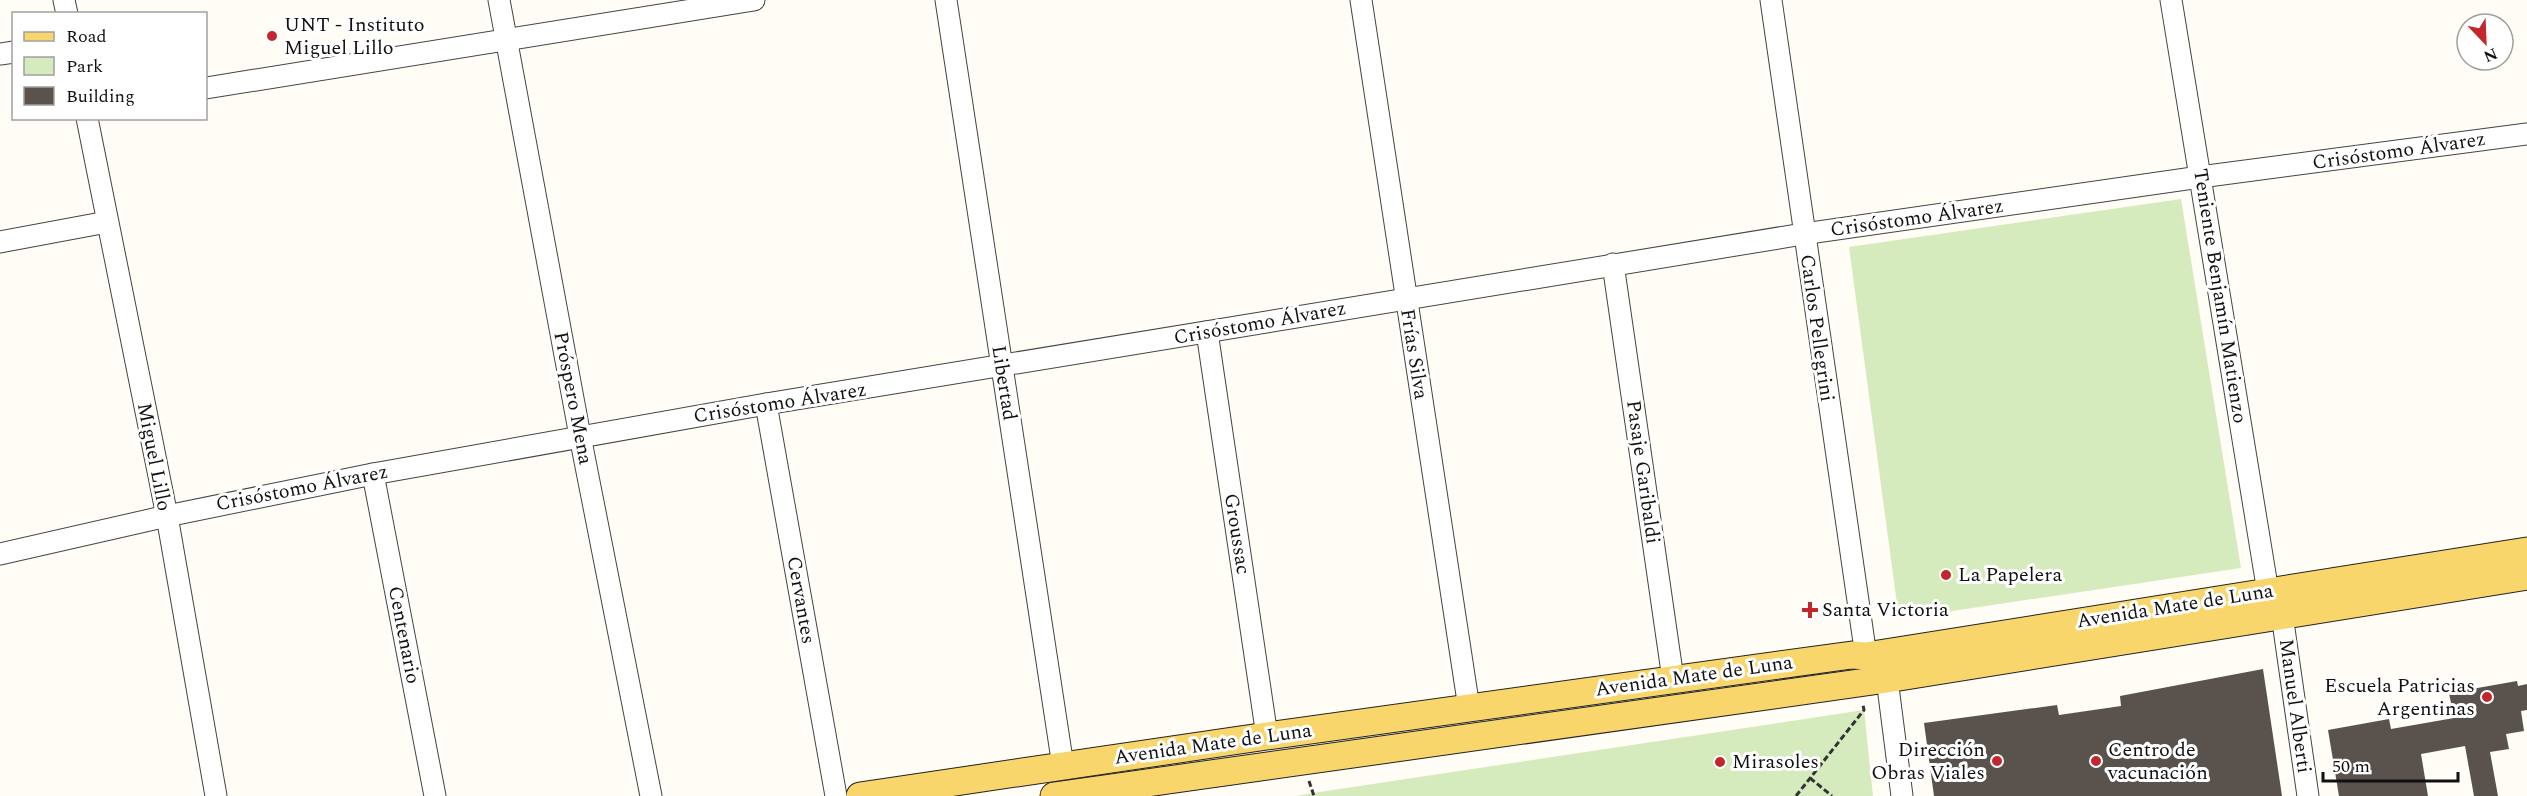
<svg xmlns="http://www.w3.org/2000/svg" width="2527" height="796" font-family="Spectral,serif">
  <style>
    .green { fill: #d5ebbd }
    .building { fill: #5a524d }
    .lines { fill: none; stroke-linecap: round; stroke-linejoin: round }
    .minor-casing { stroke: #444; stroke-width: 23 }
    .major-casing { stroke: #222; stroke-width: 29 }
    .path { stroke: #333; stroke-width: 3; stroke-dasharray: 6 3; stroke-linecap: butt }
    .minor { stroke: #fff; stroke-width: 21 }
    .major { stroke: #f9d66b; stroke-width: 27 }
    .poi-dot { fill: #c4262e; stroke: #fff; stroke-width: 2 }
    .labels { text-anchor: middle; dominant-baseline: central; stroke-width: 6; stroke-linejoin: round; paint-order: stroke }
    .poi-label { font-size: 20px; fill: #111; stroke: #fff; text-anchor: start }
    .street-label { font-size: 20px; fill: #111; stroke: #fff }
  </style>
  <rect width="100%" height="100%" fill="#fffdf5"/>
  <g class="green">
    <path d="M2181,199L2241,568L1899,619L1849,247Z"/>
    <path d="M1864,710L1873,796H1296L1313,793Z"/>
  </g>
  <g class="building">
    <path d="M2263,669L2282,796H1934L1924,723L2057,705L2059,715L2121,706L2120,696Z"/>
    <path d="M2517,681L2518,686L2527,684V710L2521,711L2524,731L2506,734L2509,749L2490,752L2498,796H2474L2465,746L2421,754L2428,796H2339L2328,730L2389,719L2391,729L2454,718L2449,693Z"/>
  </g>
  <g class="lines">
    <g class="minor-casing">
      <g id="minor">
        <path d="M64,0L67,14"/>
        <path d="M499,0L580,436L651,796"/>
        <path d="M946,0L1063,766"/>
        <path d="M1361,0L1469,708"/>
        <path d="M1771,0L1866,656L1887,679L1902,796"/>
        <path d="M2171,0L2268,592"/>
        <path d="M0,54L14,52"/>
        <path d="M206,88L754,0"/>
        <path d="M87,118L167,516L216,796"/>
        <path d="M0,242L107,222"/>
        <path d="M1613,264L1673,679"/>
        <path d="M1207,332L1267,736"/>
        <path d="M766,404L836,796"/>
        <path d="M373,474L435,796"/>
        <path d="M0,554L167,516L373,474L766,404L1803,234L2200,177L2527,134"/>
        <path d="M2282,615L2308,796"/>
      </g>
    </g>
    <g class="major-casing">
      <g id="major">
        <path d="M860,796L1267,736L1852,655L1866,656L2527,551"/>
        <path d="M1054,796L1887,679L2527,576"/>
      </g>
    </g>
    <g class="path">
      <path d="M1810,778L1832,796"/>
      <path d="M1309,781L1314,796"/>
      <path d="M1796,796L1864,710L1863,705"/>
    </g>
    <use href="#minor" class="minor"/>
    <use href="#major" class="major"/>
  </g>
  <g class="poi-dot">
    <circle cx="272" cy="36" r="6"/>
    <circle cx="1946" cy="575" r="6"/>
    <path d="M1807 601h6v6h6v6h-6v6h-6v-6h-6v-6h6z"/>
    <circle cx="2487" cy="697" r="6"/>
    <circle cx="1997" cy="761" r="6"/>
    <circle cx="2096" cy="761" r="6"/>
    <circle cx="1720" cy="762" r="6"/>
  </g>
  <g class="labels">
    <g class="poi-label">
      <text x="284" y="25">UNT - Instituto<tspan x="284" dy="23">Miguel Lillo</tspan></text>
      <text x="1958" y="575">La Papelera</text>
      <text x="1822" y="610">Santa Victoria</text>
      <text x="2475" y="686" text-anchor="end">Escuela Patricias<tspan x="2475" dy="23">Argentinas</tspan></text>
      <text x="1985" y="750" text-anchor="end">Dirección<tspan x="1985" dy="23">Obras Viales</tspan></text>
      <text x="2108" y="750">Centro de<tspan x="2108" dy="23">vacunación</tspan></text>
      <text x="1732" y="762">Mirasoles</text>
    </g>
    <g class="street-label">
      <text transform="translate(2399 151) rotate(-8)">Crisóstomo Álvarez</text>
      <text transform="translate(1917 218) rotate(-8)">Crisóstomo Álvarez</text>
      <text transform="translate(2220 296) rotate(81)">Teniente Benjamín Matienzo</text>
      <text transform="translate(1260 323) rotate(-10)">Crisóstomo Álvarez</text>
      <text transform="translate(1817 328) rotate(82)">Carlos Pellegrini</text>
      <text transform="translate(1414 354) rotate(81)">Frías Silva</text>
      <text transform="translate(1004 383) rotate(81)">Libertad</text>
      <text transform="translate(573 398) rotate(79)">Próspero Mena</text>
      <text transform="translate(780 403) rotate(-9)">Crisóstomo Álvarez</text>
      <text transform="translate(154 457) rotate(79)">Miguel Lillo</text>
      <text transform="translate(1643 472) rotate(82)">Pasaje Garibaldi</text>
      <text transform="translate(302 488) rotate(-11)">Crisóstomo Álvarez</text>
      <text transform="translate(1237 534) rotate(81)">Groussac</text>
      <text transform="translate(801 600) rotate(80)">Cervantes</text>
      <text transform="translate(2175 606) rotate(-9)">Avenida Mate de Luna</text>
      <text transform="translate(404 635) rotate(79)">Centenario</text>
      <text transform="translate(1694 676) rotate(-8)">Avenida Mate de Luna</text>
      <text transform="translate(2295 706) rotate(82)">Manuel Alberti</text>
      <text transform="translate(1213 744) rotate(-8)">Avenida Mate de Luna</text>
    </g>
  </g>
  <rect x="12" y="12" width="195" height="108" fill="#ffffff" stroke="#a0a0a0" stroke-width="1.5"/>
  <rect x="24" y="32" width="30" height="9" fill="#f9d66b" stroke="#a0a0a0" stroke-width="1.5"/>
  <text x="66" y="42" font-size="18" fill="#111111">Road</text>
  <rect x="24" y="57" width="30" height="18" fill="#d5ebbd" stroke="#a0a0a0" stroke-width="1.5"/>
  <text x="66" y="72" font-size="18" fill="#111111">Park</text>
  <rect x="24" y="87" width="30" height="18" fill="#5a524d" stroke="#a0a0a0" stroke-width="1.5"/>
  <text x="66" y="102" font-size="18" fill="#111111">Building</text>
  <g transform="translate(2485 42) rotate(157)"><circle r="28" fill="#ffffff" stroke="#a0a0a0" stroke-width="1.5"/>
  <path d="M0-4.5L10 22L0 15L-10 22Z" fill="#c4262e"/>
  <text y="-9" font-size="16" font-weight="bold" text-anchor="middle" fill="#111111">N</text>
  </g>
  <path d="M2323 772v9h135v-9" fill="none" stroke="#111111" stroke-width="3"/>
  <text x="2332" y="772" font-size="18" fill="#111111" stroke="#ffffff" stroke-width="4.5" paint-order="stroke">50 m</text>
</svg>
